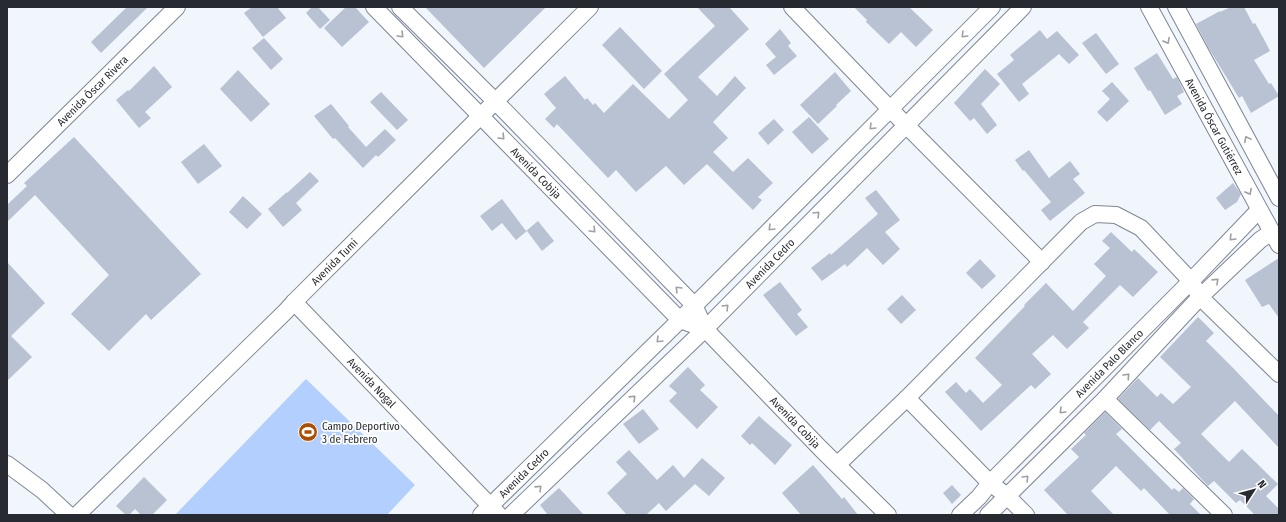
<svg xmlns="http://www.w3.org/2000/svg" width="1286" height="522" font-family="'Fira Sans Condensed',sans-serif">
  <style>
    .green { fill: #b3cffd }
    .building { fill: #b8c2d2 }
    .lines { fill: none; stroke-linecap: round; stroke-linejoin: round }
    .street-casing { stroke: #7d8694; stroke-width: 18 }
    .street { stroke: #fff; stroke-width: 16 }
    .oneway { stroke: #9e9fa2 }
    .labels { text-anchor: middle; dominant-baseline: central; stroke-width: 3.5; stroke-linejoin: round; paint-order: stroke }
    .street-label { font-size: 11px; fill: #272a30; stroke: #fff }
    .poi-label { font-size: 11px; fill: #272a30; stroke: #fff; text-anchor: start }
  </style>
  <rect width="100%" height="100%" fill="#f1f5fc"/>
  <path class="green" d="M306,379L415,485L387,515H175Z"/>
  <g class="building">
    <path d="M127,7H148L101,53L91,42Z"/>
    <path d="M252,7H277L286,18L263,37L244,13Z"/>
    <path d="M312,7H318L330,20L320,29L306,13Z"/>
    <path d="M346,7H355L369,22L342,47L324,28Z"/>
    <path d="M425,7H546L484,68Z"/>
    <path d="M697,7H729L749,29L698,77L717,96L735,76L746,88L713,122L728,138L713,152L733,172L748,158L773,183L758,197L762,200L753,210L707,164L684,185L666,166L636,192L616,170L608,178L557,124L554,128L545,119L556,108L544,94L565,76L585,100L587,98L593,105L595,103L604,113L633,84L669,119L688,100L664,74L715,26Z"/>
    <path d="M854,7H909L933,30L916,47L901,32L889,44L866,22L867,20Z"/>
    <path d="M1231,7H1244L1253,24L1255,23L1266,43L1270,51L1254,60L1269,84L1271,83L1279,96L1251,113L1242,96L1239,98L1208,47L1196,24L1220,11V12Z"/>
    <path d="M620,27L662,71L644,89L602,45Z"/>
    <path d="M780,29L791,43L788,46L797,56L774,75L766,65L776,57L765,44Z"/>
    <path d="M1040,30L1047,39L1057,31L1079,55L1069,64L1059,54L1022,84L1029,94L1019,102L997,74L1014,60L1010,55Z"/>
    <path d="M1096,33L1119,64L1106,74L1082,43Z"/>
    <path d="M264,38L283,59L271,70L252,48Z"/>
    <path d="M1157,53L1173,79L1177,77L1184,92L1177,96L1182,104L1165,115L1150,90L1148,91L1134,68Z"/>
    <path d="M154,66L172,87L145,112L151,118L139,128L116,100L128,90L129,91Z"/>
    <path d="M985,69L1000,84L981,104L997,125L987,134L974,118L970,121L954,103Z"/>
    <path d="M238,70L270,104L251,122L220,89Z"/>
    <path d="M835,72L851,91L836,105L837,106L818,124L800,105Z"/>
    <path d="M1112,82L1129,101L1107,122L1097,112L1110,99L1102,91Z"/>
    <path d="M381,92L408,120L397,130L370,102Z"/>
    <path d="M331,104L349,126L348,127L366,147L385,129L396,140L378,157L376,155L363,168L335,138L333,139L314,116Z"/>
    <path d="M809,117L829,139L812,154L792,132Z"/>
    <path d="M774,119L784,130L768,145L758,133Z"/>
    <path d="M74,137L201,274L151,320L146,314L109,351L71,314L109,275L35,195L7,222V205L27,186L24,183Z"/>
    <path d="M204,144L222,166L198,184L181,162Z"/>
    <path d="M1029,150L1049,178L1070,161L1080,174L1073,179L1085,193L1050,221L1041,210L1051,202L1024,170L1023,171L1015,160Z"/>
    <path d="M310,172L319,181L296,203L302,210L283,227L268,209L287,192V193Z"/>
    <path d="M1233,183L1241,194L1237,202L1225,210L1216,198Z"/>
    <path d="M876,190L900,220L885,232L900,249L883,265L867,248L847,267L845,264L822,281L811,268L830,253L831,255L878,214L865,198Z"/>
    <path d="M243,196L262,214L247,229L229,212Z"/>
    <path d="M502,199L526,231L538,221L554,241L542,251L527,231L516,240L502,223L492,231L480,216Z"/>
    <path d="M1111,232L1132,252L1134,249L1158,272L1133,297L1120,285L1083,322L1089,328L1067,349L1053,335L1032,354L1051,374L1035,389L1031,385L981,431L945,392L956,382L966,393L970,389L983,403L1002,385L975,358L1025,306L1024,305L1046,283L1073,311L1106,276L1094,264L1110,248L1102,241Z"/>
    <path d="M1279,258V318L1269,304L1262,307L1245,280Z"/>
    <path d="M980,259L996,276L982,289L966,273Z"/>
    <path d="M7,262L45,303L11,336L32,357L7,381Z"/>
    <path d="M780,282L802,310L797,314L808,327L796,336L763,295Z"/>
    <path d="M902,295L916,310L901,324L887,309Z"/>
    <path d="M1198,317L1214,333L1206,341L1235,370L1279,416V448L1235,401L1201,434L1229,462L1242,449L1278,484L1266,496L1279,509V515H1255L1240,500L1236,503L1214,481L1208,486L1174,449L1181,443L1159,421L1150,430L1118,399L1138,378L1157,397L1161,393L1173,404L1191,387L1160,357Z"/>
    <path d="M688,367L705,385L700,390L718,407L697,429L669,401L677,393L669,386Z"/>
    <path d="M643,409L659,429L639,444L623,424Z"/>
    <path d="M1105,412L1122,429L1116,434L1172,490L1174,488L1179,492L1183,488L1194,499L1190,504L1201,515H1170L1144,488L1141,491L1116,466L1091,491L1114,515H1068L1044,490L1079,457L1071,449L1086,435L1084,433Z"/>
    <path d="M759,416L792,445L775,465L752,443L750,445L741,436Z"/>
    <path d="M629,450L657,480L673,465L684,478L702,458L725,478L709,496L695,484L666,511L659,503L646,515H627L607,493L627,474L616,462Z"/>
    <path d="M813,465L842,499L844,497L858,515H801L782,493Z"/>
    <path d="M144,477L167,500L152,515H141L135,509L129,515H126L116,506Z"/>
    <path d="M952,485L961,495L952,504L943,493Z"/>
    <path d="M559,488L584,515H548L540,505Z"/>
  </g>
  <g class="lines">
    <g class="street-casing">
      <g id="street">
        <path id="s1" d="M374,7L680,320L705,329L694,305L495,101L400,7"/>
        <path d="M792,7L890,109L1042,262"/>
        <path id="s2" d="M1149,7L1279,245"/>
        <path d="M1176,7L1279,198"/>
        <path id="s3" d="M7,175L177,7"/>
        <path id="s4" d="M294,302L499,515"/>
        <path id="s5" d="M705,329L821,449L888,515"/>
        <path d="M907,398L990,483L1007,496L1026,515"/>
        <path d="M1105,399L1224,515"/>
        <path d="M7,464L42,490L69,515"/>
        <path d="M838,464L907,398L1081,222L1095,214L1116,215L1141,228L1191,281L1200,297L1279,374"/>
        <path id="s6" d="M77,515L286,311L294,302L590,7"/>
        <path id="s7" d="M481,515L680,320L992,7"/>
        <path id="s8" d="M511,515L705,329L1023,7"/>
        <path id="s9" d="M960,515L979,497L990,483L1191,281L1259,210"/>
        <path d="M988,515L1105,399L1200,297L1260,240L1272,232"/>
      </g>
    </g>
    <use href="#street" class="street"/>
  </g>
  <defs><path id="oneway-chevron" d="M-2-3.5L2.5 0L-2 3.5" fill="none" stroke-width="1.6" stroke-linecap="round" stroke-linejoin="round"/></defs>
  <g class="oneway">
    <use href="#oneway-chevron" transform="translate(401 35) rotate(45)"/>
    <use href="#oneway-chevron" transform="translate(964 35) rotate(135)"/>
    <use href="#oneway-chevron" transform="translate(1167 41) rotate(61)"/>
    <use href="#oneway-chevron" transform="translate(872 127) rotate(135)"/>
    <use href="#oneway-chevron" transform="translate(502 137) rotate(46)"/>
    <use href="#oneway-chevron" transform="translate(1247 139) rotate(-118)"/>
    <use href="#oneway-chevron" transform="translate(1249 192) rotate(61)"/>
    <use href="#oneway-chevron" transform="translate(817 214) rotate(-45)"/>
    <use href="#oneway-chevron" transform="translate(771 228) rotate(135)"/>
    <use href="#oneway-chevron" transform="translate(593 230) rotate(46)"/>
    <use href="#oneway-chevron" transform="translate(1232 238) rotate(134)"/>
    <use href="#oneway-chevron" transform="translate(1216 281) rotate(-44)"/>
    <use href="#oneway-chevron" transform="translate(678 289) rotate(-134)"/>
    <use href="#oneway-chevron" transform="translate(726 307) rotate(-45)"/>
    <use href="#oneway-chevron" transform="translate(659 340) rotate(135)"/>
    <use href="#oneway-chevron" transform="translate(1127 376) rotate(-47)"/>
    <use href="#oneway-chevron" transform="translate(633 398) rotate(-44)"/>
    <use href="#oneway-chevron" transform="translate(1062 411) rotate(135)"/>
    <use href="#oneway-chevron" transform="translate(1026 478) rotate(-45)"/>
    <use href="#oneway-chevron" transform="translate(539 488) rotate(-44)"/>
  </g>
  <defs>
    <g id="stadium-disc" transform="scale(1)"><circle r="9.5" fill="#ae4f00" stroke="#fff"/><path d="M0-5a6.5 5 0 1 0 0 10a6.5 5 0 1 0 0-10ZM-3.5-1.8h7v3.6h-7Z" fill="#fff"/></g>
  </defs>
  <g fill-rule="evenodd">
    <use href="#stadium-disc" x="308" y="432"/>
  </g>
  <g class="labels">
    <g class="street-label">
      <text stroke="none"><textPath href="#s3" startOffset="120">Avenida Óscar Rivera</textPath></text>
      <text stroke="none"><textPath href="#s2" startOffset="136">Avenida Óscar Gutiérrez</textPath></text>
      <text stroke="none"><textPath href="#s1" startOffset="232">Avenida Cobija</textPath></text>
      <text stroke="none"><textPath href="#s6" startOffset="361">Avenida Tumi</textPath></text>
      <text stroke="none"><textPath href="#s8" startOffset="361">Avenida Cedro</textPath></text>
      <text stroke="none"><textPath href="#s9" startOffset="213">Avenida Palo Blanco</textPath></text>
      <text stroke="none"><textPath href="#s4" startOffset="112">Avenida Nogal</textPath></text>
      <text stroke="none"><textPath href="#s5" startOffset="130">Avenida Cobija</textPath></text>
      <text stroke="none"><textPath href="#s7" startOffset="60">Avenida Cedro</textPath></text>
    </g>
    <g class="poi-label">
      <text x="322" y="426">Campo Deportivo<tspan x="322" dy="13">3 de Febrero</tspan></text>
    </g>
  </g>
  <rect width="1286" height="522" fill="none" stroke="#272a30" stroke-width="16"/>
  <g transform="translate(1254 490) rotate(54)" stroke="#ffffff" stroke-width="3" paint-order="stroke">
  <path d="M0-3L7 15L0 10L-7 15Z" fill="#272a30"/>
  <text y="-6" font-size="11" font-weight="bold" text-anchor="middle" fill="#272a30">N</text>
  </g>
</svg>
